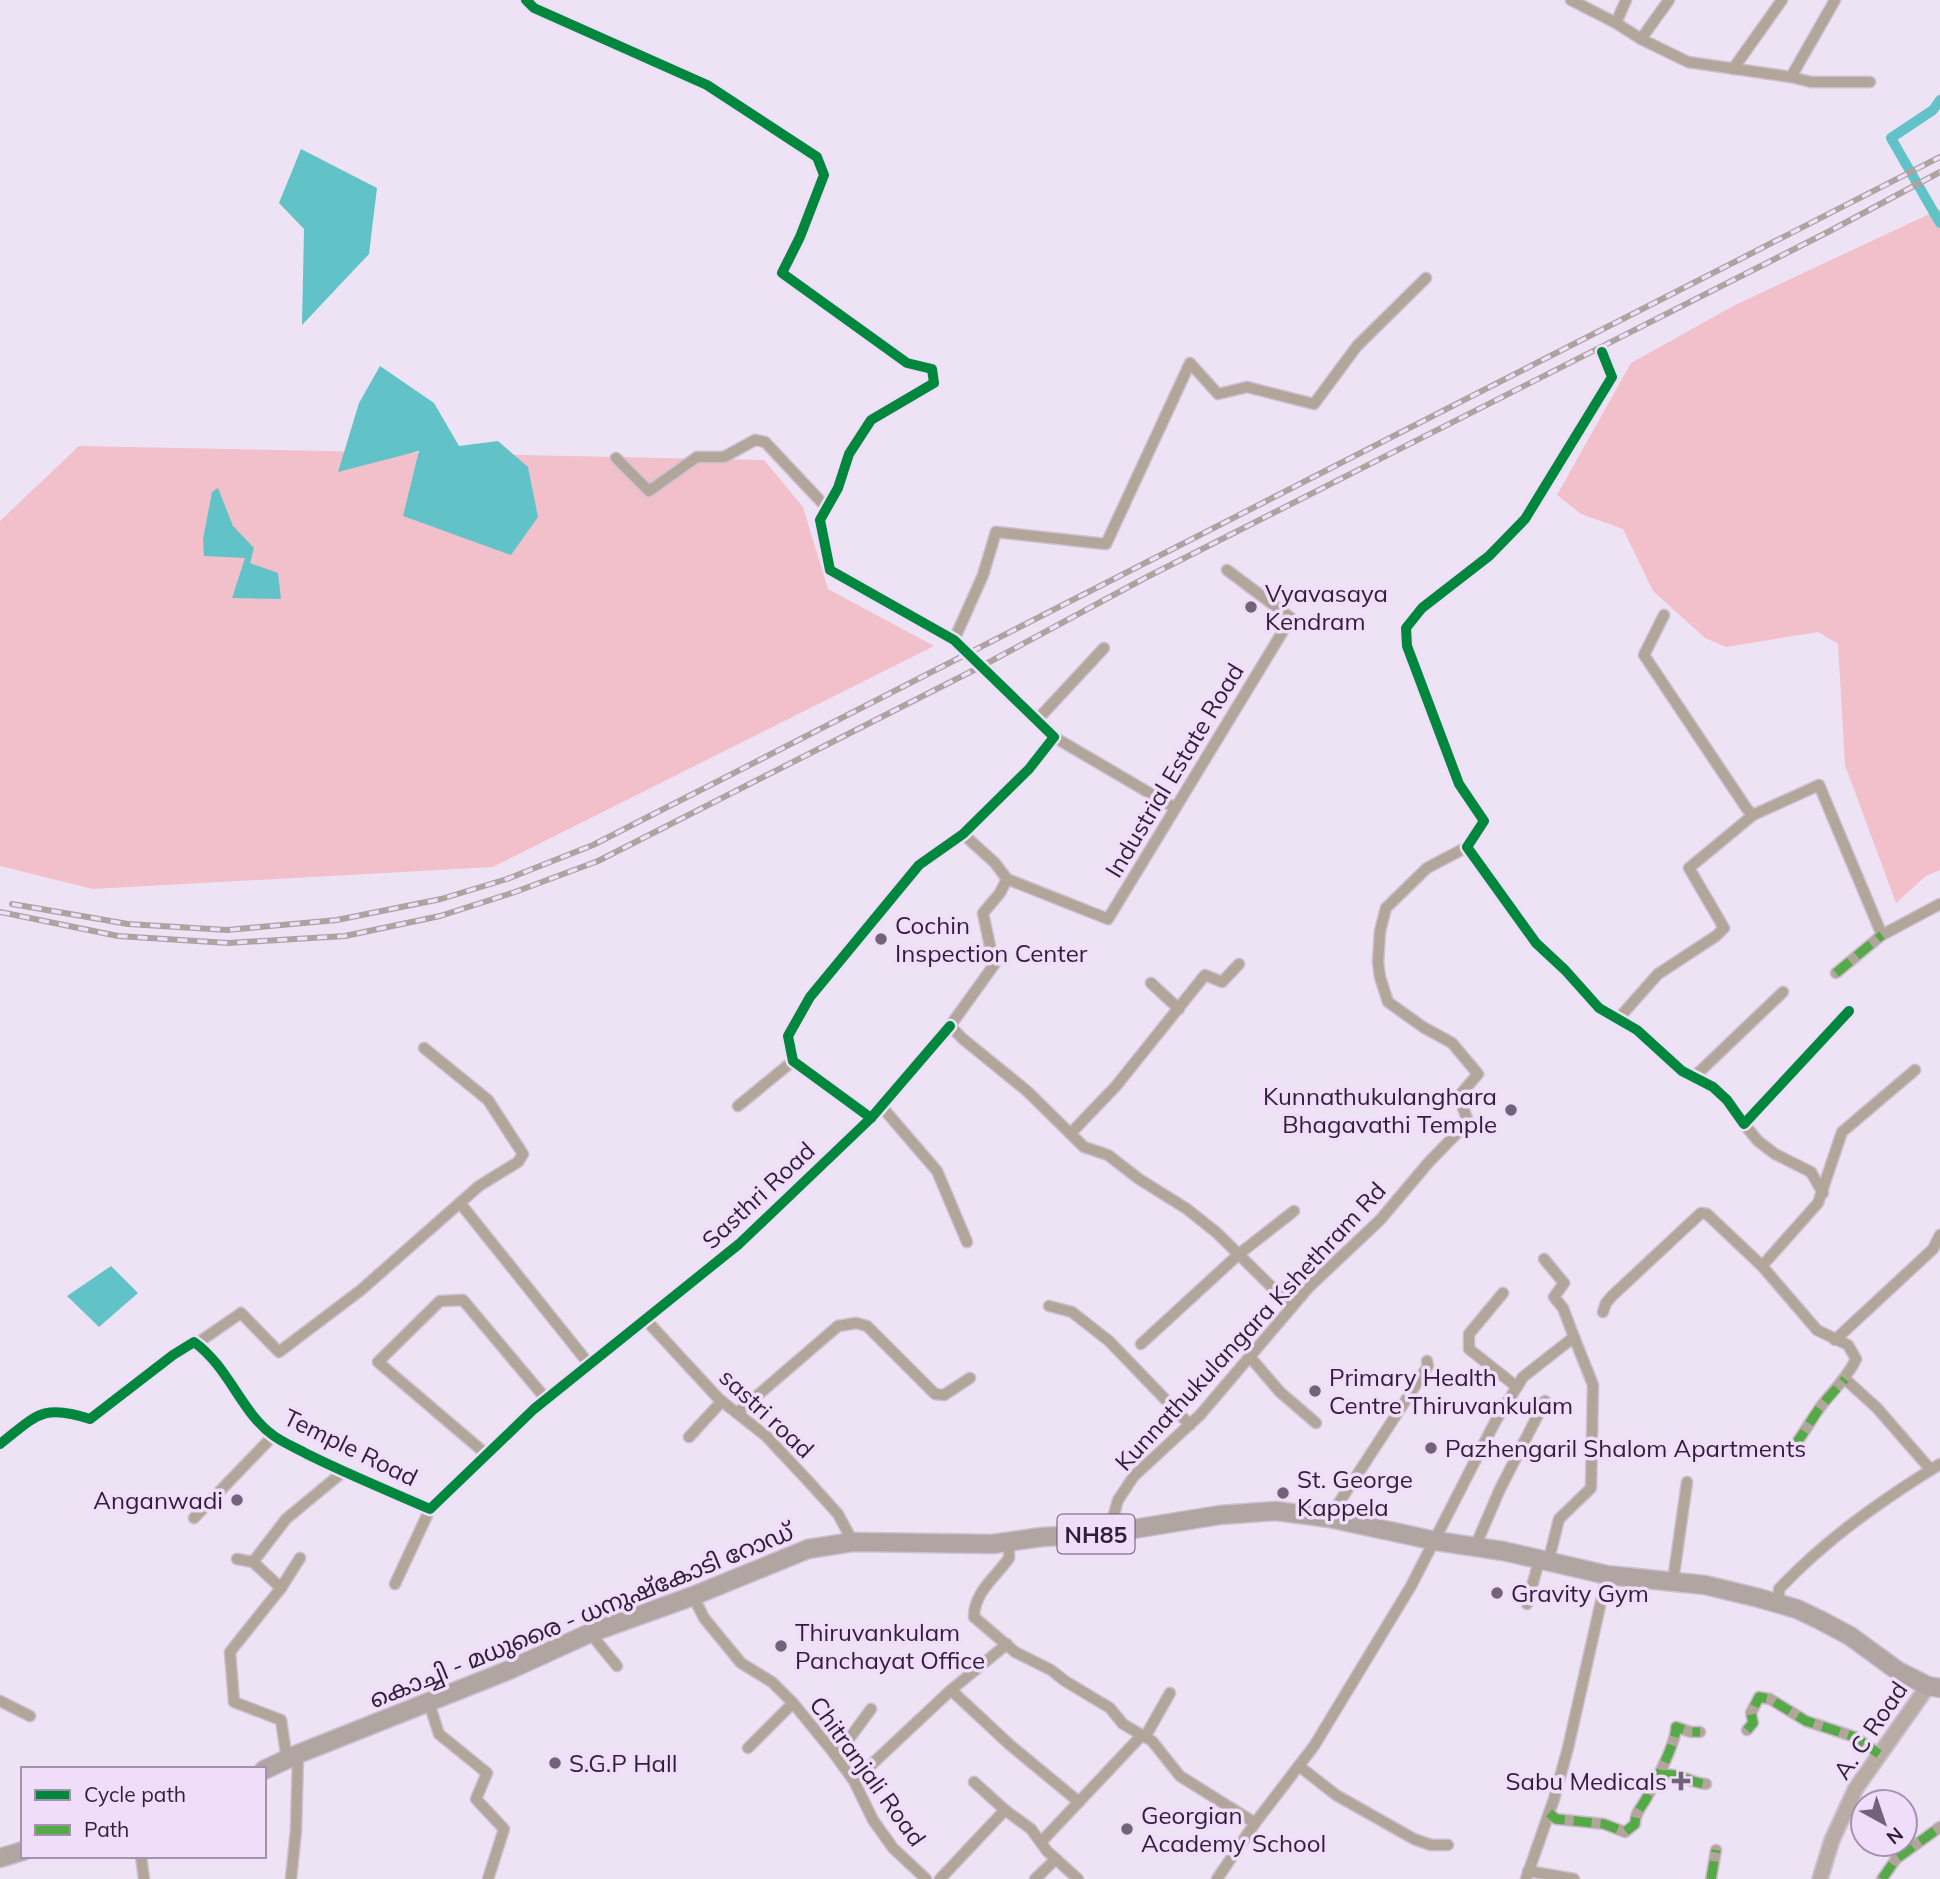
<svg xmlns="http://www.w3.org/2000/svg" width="1940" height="1879" font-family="Mulish,'Noto Sans Malayalam',sans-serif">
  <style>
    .green { fill: #f2c0cb }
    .water { fill: #61c3c8 }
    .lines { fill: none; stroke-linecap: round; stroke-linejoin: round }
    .canal { stroke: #61c3c8; stroke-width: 10 }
    .street-casing { stroke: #cbc1d1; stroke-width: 13 }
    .secondary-casing { stroke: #cbc1d1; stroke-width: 18 }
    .highway-casing { stroke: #cbc1d1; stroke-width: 21 }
    .street { stroke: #b2a599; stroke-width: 10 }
    .secondary { stroke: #b9aca4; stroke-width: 14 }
    .highway { stroke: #b1a5a2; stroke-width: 18 }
    .rail-casing { stroke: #ada3a1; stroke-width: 6 }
    .rail { stroke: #f0ddfa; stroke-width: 3.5; stroke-dasharray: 10; stroke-linecap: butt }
    .quiet { stroke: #54aa46; stroke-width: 9; stroke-dasharray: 18 9; stroke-linecap: butt }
    .cycleway-casing { stroke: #f0ddfa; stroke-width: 15 }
    .cycleway { stroke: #00873e; stroke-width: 10 }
    .poi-dot { fill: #73637a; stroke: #f0ddfa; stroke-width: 2.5 }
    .labels { text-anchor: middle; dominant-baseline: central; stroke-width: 7; stroke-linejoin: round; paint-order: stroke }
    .shield { fill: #f0ddfa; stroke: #6a5773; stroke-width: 2 }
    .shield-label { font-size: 23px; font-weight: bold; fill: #311e39 }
    .poi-label { font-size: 24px; fill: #311e39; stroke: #f0ddfa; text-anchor: start }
    .street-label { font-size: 24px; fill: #311e39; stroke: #f0ddfa }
  </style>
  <rect width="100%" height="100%" fill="#eee3f4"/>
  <g class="green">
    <path d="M1940,209V870L1926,876L1896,903L1845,765L1838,644L1818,632L1726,647L1705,638L1653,591L1623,529L1581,514L1557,495L1631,363L1735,305Z"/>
    <path d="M79,446L764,460L803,507L828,589L934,646L493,867L93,889L0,866V521Z"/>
  </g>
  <g class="water">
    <path d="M301,149L377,188L369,254L302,325L304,229L279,203Z"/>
    <path d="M380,366L434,403L459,446L498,441L528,467L538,517L511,555L403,516L419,451L338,472L359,403Z"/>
    <path d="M218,488L233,526L254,548L250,563L278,573L281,599L232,598L245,558L204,556L203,539L212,492Z"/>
    <path d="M111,1266L138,1293L99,1327L67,1296Z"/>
  </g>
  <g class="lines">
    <path class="canal" d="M1940,100L1933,110L1891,138L1940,223"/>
    <g class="street-casing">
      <g id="street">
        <path d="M526,0L534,8L707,85L817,157L824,175L800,237L782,273L907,363L932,369L934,383L871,420L849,454L838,488L820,520L830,570L954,640L1054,737L1029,769L963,834L919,865L810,997L788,1036L793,1061L871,1118"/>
        <path d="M1571,0L1616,23L1641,39"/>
        <path d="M1669,0L1641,39L1688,62L1791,77L1835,0"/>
        <path d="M1616,23L1626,0"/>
        <path d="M1733,69L1782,0"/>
        <path d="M1791,77L1811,82H1870"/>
        <path d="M1602,352L1612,377L1525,519L1489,556L1422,608L1406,628L1407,646L1459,784L1484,821L1467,847L1536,943L1565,970L1599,1008L1637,1030L1682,1071L1713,1087L1727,1100L1744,1124L1849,1011"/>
        <path d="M616,458L649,491L697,457H724L755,440L765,442L827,508"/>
        <path d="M1664,615L1644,655L1747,809L1753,815L1819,785L1882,935"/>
        <path d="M954,640L983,575L996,532L1106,544L1190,363L1218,394L1247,387L1314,404L1357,346L1426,278"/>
        <path d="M1037,720L1104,648"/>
        <path d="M1054,737L1175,808"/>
        <path d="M963,834L995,863L1007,879L1000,893L983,913L994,965L950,1026L963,1039L1027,1091L1084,1147L1108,1155L1139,1179L1187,1209L1217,1233L1292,1307"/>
        <path d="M1007,879L1108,919L1291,618L1227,570"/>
        <path d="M1836,973L1882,935L1940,904"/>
        <path d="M1151,983L1179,1009"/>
        <path d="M1618,1019L1658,974L1716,936L1724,928L1689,868L1753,815"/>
        <path d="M1694,1077L1783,992"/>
        <path d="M738,1106L793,1061"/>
        <path d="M882,1107L937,1171L967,1242"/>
        <path d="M1744,1124L1758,1141L1775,1154L1811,1172L1823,1193"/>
        <path d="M1071,1133L1116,1086L1205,975L1222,982L1239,964"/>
        <path d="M460,1203L589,1364"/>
        <path d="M1544,1259L1564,1283L1554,1297L1563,1308L1574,1337"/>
        <path d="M1503,1293L1469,1334V1349L1517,1387"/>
        <path d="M1049,1306L1072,1312L1109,1341L1190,1425"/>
        <path d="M1603,1312L1606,1303L1612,1296L1701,1213L1707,1214L1762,1266"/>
        <path d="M646,1320L719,1399L766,1436L809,1482L838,1514L853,1542"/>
        <path d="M1835,1340L1933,1249L1940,1235"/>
        <path d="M196,1344L241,1313L279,1352L361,1290L479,1186L518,1162L523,1154L488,1100L424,1048"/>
        <path d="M1141,1344L1239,1254L1294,1211"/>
        <path d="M1250,1357L1280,1392L1316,1423"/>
        <path d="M1845,1379L1877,1408L1931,1470"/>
        <path d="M737,1413L838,1326L856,1323L867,1326L935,1394L944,1395L970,1378"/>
        <path d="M689,1437L722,1401"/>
        <path d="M0,1444C36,1416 42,1403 90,1419L173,1355L194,1342C229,1367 242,1414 274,1436C284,1443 296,1448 307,1454C347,1474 389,1491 430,1509L534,1409L739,1244L871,1118L950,1026"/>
        <path d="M1794,1446C1803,1435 1811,1420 1819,1409C1831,1392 1847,1379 1856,1359L1848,1345L1817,1330L1762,1266L1818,1203L1842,1132L1915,1070"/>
        <path d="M486,1454L378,1362L440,1301L463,1300L546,1399"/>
        <path d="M194,1518L273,1436"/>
        <path d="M1329,1518L1428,1366L1427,1361"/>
        <path d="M1109,1533L1118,1500L1134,1476L1200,1415L1309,1287L1380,1220L1429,1162L1468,1122L1459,1096L1478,1074L1452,1043L1423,1027L1388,1002L1380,977L1378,962L1380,931L1386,908L1427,868L1467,847"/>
        <path d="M1009,1542V1558C996,1577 974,1592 974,1617L1015,1652L1051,1670L1065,1681L1110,1708L1123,1724L1152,1741L1180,1776L1255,1823"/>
        <path d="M1475,1547L1500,1489L1545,1401"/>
        <path d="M237,1559L253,1562L281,1588L230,1652L234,1702L281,1720L287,1760"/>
        <path d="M253,1562L286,1519L344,1471"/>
        <path d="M1673,1581L1687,1482"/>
        <path d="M395,1584L430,1509"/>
        <path d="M281,1588L300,1558"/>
        <path d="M693,1596L704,1618L741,1663L772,1682L793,1703L833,1752L854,1781L873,1820L893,1848L926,1879"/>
        <path d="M1779,1603V1589C1826,1539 1882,1500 1940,1464"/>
        <path d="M1527,1604L1539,1561"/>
        <path d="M590,1633L617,1666"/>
        <path d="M1007,1644L951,1690L1010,1745L1079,1802"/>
        <path d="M0,1701L30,1716"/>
        <path d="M429,1703L439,1734L487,1773L476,1799L504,1829L488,1879"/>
        <path d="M1747,1730L1753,1723L1751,1713L1759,1697L1770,1699L1806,1721L1855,1737L1879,1754"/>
        <path d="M1145,1737L1170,1693"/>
        <path d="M748,1748L793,1703"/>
        <path d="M833,1752L849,1739L871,1709"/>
        <path d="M1299,1766L1336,1795L1414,1839L1431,1845H1448"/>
        <path d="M1659,1775C1681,1772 1686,1782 1706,1784"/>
        <path d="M854,1781L951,1690"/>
        <path d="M974,1782L1005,1810"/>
        <path d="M1549,1813L1556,1819L1604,1824L1625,1832L1635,1824C1635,1813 1641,1808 1646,1799C1655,1783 1676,1743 1676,1727L1691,1732H1700"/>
        <path d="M1041,1842L1142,1735"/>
        <path d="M141,1856L144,1879"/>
        <path d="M1528,1871L1574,1879"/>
        <path d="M291,1879L296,1830L298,1754"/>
        <path d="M940,1879L1005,1810L1031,1829L1047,1851L1078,1879"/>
        <path d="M1035,1879L1056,1859"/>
        <path d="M1217,1879L1255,1823L1314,1746L1411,1586L1495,1422L1523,1377L1574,1337L1593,1385L1591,1488L1559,1519L1548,1563"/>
        <path d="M1526,1879L1554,1799L1568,1748L1607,1575"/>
        <path d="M1711,1879L1716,1850"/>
        <path d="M1882,1879L1896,1859L1940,1827"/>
      </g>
    </g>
    <g class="secondary-casing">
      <path id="secondary" d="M1820,1879L1832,1840L1856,1788L1928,1686"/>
    </g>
    <g class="highway-casing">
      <g id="highway">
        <path d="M264,1770L298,1754L509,1670L590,1633L693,1596L808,1549L853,1542L993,1544L1042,1537L1109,1533L1220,1515L1276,1511L1329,1518L1436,1541L1503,1551L1607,1575L1705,1585L1759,1598L1797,1609L1820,1620L1850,1636L1898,1671L1928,1686L1940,1688"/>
        <path d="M0,1858L23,1851"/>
      </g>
    </g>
    <use href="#street" class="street"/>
    <use href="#secondary" class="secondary"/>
    <use href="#highway" class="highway"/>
    <g class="rail-casing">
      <g id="rail">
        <path d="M12,904L128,924L227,930L337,920L441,899L507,879L593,845L1940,157"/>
        <path d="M0,912L118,936L228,943L345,936L440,916L515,892L598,861L982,666L1145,578L1828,232L1940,172"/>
      </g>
    </g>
    <use href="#rail" class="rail"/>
    <g class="quiet">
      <path d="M1836,973L1882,935"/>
      <path d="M1794,1446C1803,1435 1811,1420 1819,1409C1827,1398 1837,1389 1845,1379"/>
      <path d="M1747,1730L1753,1723L1751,1713L1759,1697L1770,1699L1806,1721L1855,1737L1879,1754"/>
      <path d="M1659,1775C1681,1772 1686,1782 1706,1784"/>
      <path d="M1549,1813L1556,1819L1604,1824L1625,1832L1635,1824C1635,1813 1641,1808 1646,1799C1655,1783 1676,1743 1676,1727L1691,1732H1700"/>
      <path d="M1711,1879L1716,1850"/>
      <path d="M1882,1879L1896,1859L1940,1827"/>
    </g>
    <g class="cycleway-casing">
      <g id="cycleway">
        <path d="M526,0L534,8L707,85L817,157L824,175L800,237L782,273L907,363L932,369L934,383L871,420L849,454L838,488L820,520L830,570L954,640L1054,737L1029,769L963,834L919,865L810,997L788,1036L793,1061L871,1118"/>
        <path d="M1602,352L1612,377L1525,519L1489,556L1422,608L1406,628L1407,646L1459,784L1484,821L1467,847L1536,943L1565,970L1599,1008L1637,1030L1682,1071L1713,1087L1727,1100L1744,1124L1849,1011"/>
        <path d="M0,1444C36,1416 42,1403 90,1419L173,1355L194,1342C229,1367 242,1414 274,1436C284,1443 296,1448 307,1454C347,1474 389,1491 430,1509L534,1409L739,1244L871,1118L950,1026"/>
      </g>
    </g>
    <use href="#cycleway" class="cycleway"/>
  </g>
  <g class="poi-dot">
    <circle cx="1251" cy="607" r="7"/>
    <circle cx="881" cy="939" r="7"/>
    <circle cx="1511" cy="1110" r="7"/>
    <circle cx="1315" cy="1391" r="7"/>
    <circle cx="1431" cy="1448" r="7"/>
    <circle cx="1283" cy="1493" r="7"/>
    <circle cx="237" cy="1500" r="7"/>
    <circle cx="1497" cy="1593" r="7"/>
    <circle cx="781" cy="1646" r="7"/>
    <circle cx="555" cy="1763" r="7"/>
    <path d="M1677.5 1770.5h7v7h7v7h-7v7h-7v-7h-7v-7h7z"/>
    <circle cx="1127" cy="1829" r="7"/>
  </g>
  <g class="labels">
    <rect class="shield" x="1057.5" y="1514.5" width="77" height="39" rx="5"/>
    <g class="shield-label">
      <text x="1096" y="1534">NH85</text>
    </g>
    <g class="poi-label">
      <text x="1265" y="593">Vyavasaya<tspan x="1265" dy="28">Kendram</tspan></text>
      <text x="895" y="925">Cochin<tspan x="895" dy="28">Inspection Center</tspan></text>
      <text x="1497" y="1096" text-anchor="end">Kunnathukulanghara<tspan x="1497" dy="28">Bhagavathi Temple</tspan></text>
      <text x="1329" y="1377">Primary Health<tspan x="1329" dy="28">Centre Thiruvankulam</tspan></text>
      <text x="1445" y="1448">Pazhengaril Shalom Apartments</text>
      <text x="1297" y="1479">St. George<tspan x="1297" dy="28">Kappela</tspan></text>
      <text x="223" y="1500" text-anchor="end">Anganwadi</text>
      <text x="1511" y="1593">Gravity Gym</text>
      <text x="795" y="1632">Thiruvankulam<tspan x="795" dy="28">Panchayat Office</tspan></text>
      <text x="569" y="1763">S.G.P Hall</text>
      <text x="1667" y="1781" text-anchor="end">Sabu Medicals</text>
      <text x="1141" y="1815">Georgian<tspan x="1141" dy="28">Academy School</tspan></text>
    </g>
    <g class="street-label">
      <text transform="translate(1174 770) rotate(-59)">Industrial Estate Road</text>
      <text transform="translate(758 1195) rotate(-43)">Sasthri Road</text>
      <text transform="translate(1250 1326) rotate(-47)">Kunnathukulangara Kshethram Rd</text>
      <text transform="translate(767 1413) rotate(43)">sastri road</text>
      <text transform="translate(351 1447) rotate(26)">Temple Road</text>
      <text transform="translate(581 1615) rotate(-22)">കൊച്ചി - മധുരൈ - ധനുഷ്‌കോടി റോഡ്</text>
      <text transform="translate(1870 1730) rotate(-56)">A. C Road</text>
      <text transform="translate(868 1771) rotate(54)">Chitranjali Road</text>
    </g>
  </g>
  <rect x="21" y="1767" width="245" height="91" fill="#f0ddfa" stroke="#a491ad" stroke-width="2"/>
  <rect x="35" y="1790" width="35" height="10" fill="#00873e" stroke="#a491ad" stroke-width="2"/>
  <text x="84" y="1802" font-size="21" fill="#311e39">Cycle path</text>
  <rect x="35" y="1825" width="35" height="10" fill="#54aa46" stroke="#a491ad" stroke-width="2"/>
  <text x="84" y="1837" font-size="21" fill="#311e39">Path</text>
  <g transform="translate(1884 1823) rotate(140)"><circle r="33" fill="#f0ddfa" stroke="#a491ad" stroke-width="2"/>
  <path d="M0-5L12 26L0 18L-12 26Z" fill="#73637a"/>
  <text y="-10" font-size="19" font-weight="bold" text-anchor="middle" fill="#311e39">N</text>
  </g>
</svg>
